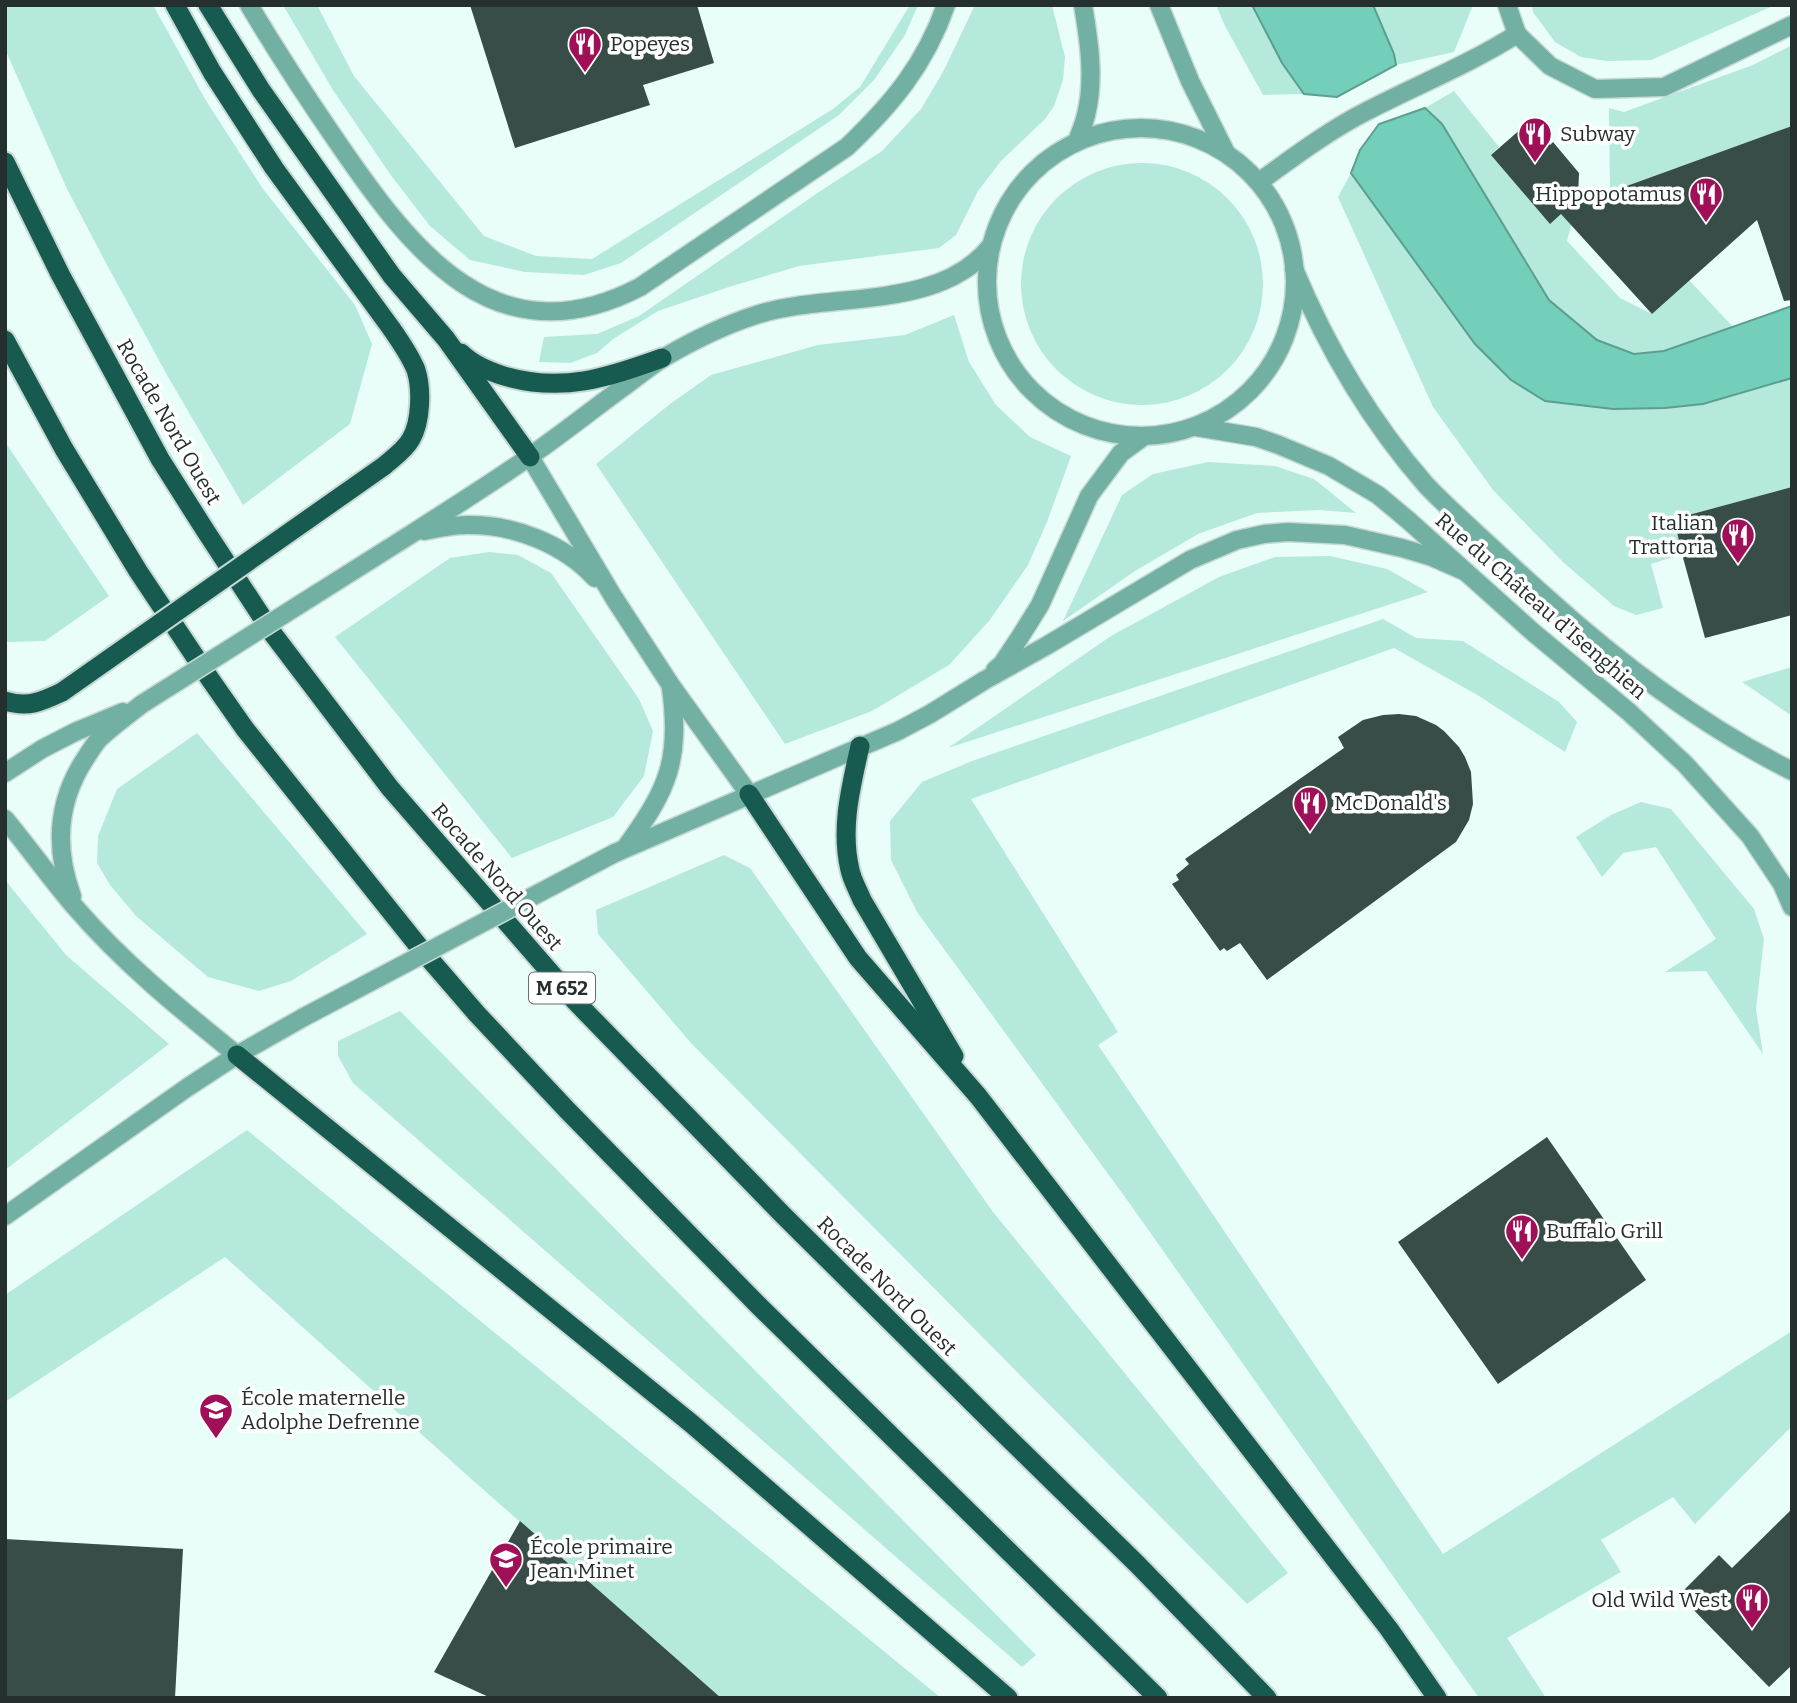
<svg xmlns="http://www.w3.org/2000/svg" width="1797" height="1703" font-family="Bitter,serif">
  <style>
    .green { fill: #b4e9dc }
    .water { fill: #73ceba; stroke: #5c9e90; stroke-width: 2 }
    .building { fill: #384d48 }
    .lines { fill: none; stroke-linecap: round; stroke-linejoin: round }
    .pedestrian-casing { stroke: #c7d9d4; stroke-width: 21 }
    .minor-casing { stroke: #c7d9d4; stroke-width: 21 }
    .tertiary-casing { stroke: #c7d9d4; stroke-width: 21 }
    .trunk-casing { stroke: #c7d9d4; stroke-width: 23 }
    .pedestrian { stroke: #71b0a2; stroke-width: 18 }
    .minor { stroke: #71b0a2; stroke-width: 18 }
    .tertiary { stroke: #71b0a2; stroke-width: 18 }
    .trunk { stroke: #175b50; stroke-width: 19 }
    .tertiary-bridge-casing { stroke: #c7d9d4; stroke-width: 21; stroke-linecap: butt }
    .trunk-bridge-casing { stroke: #c7d9d4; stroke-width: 23; stroke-linecap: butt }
    .tertiary-bridge { stroke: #71b0a2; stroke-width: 18 }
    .trunk-bridge { stroke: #175b50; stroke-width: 19 }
    .labels { text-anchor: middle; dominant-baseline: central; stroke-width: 7; stroke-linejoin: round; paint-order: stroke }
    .shield { fill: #fff; stroke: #666d6c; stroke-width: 2 }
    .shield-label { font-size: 19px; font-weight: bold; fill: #252f2d }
    .poi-label { font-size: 21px; fill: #252f2d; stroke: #fff; text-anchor: start }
    .street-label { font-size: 21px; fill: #252f2d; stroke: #fff }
  </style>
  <rect width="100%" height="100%" fill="#eafef9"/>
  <g class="green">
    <path d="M5,5H153L205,99L263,189L355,305L372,344L350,424L243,505L167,375L106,263L67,189L5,49Z"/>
    <path d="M283,5H317L354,76L484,236L536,256L592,259L833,109L860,87L910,5H918L905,35L874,80L839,115L621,263L584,275L525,272L470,260L430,226L390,174L333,90Z"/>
    <path d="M975,5H1052L1065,57L1063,80L1054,106L1045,119L1001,161L978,191L956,235L939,248L799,266L732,286L658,311L613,339L597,353L570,363L539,362L544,337L597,334L639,316L819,192L882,151L921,109L943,72Z"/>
    <path d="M1216,5H1252L1282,63L1304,94L1263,95L1225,26Z"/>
    <path d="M1373,5H1473L1454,52L1396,65L1394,54Z"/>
    <path d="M1532,5H1775L1651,60L1607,61L1581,57L1555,42L1533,12Z"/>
    <path d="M1792,45V126L1632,184L1630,215L1610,194L1609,108L1624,112L1753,65Z"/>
    <path d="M1454,91L1499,147L1491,155L1578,199L1567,241L1620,298L1652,314L1689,280L1733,327L1664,351L1634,354L1597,340L1549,300L1442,124L1425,108Z"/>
    <circle cx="1142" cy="284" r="121"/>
    <path d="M1351,173L1475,344L1511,380L1545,401L1613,409L1665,408L1703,404L1792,378V487L1675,519L1682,554L1651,564L1663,608L1636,615L1614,606L1563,562L1493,490L1433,407L1338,197Z"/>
    <path d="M954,315L969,362L996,405L1030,437L1071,456L1047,522L1028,565L989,621L949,665L872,711L785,744L596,464L670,404L711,375L818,345L905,335Z"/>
    <path d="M5,442L109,596L45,641L8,642L5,640Z"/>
    <path d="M1208,462L1275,466L1314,479L1356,513L1319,510L1257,513L1198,534L1135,571L1063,621L1122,495L1153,474Z"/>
    <path d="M489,552L518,555L551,573L639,699L653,731L644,776L613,817L512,858L335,637L450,558Z"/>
    <path d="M1330,556L1387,569L1428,592L948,748L1111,636L1219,577L1275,557Z"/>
    <path d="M1383,619L1416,638L1463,641L1559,702L1577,722L1565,752L1479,696L1394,648L971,799L1118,1032L1098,1045L1443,1554L1792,1331V1426L1695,1524L1673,1497L1601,1540L1621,1572L1507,1638L1546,1698H1479L1130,1204L917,912L891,860L890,821L922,782L972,761Z"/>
    <path d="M1792,667V716L1742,682Z"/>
    <path d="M197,733L367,934L291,981L259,991L208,977L136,916L110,885L97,863L98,836L117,789Z"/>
    <path d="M1641,802L1671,809L1754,909L1764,939L1756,1009L1763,1054L1706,971L1665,972L1716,939L1656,847L1623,853L1602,877L1576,837L1611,815Z"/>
    <path d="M724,855L750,868L993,1212L1288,1573L1247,1604L691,1043L598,934L596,910Z"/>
    <path d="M5,880L66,955L169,1044L5,1170Z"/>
    <path d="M400,1011L1036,1655L1022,1667L353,1083L338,1056V1041Z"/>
    <path d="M247,1130L941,1698H720L469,1477L225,1257L5,1402V1295Z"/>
  </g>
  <g class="water">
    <path d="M1252,5H1373L1394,54L1396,65L1337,97L1304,94L1282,63Z"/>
    <path d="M1425,108L1442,124L1549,300L1597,340L1634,354L1664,351L1792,306V378L1703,404L1665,408L1613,409L1545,401L1511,380L1475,344L1351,173L1360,150L1379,124Z"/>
  </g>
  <g class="building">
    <path d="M470,5H697L714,63L643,85L650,105L515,148Z"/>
    <path d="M1530,121L1550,145L1553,142L1579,173L1578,199L1569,207L1792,126V300L1784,301L1757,220L1652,314L1561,214L1550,224L1491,155Z"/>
    <path d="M1792,487V615L1705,638L1682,554L1674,519Z"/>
    <path d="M1399,714L1416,716L1436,725L1444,731L1459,747L1465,757L1471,772L1473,804L1469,820L1456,842L1267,980L1240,943L1227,951L1224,948L1220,951L1172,884L1179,880L1176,875L1189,864L1185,859L1344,748L1338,737L1363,720L1383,715Z"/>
    <path d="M1547,1137L1646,1280L1498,1384L1398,1242Z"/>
    <path d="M1792,1509V1665L1769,1687L1679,1595L1719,1555L1732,1568Z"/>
    <path d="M520,1521L721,1698H491L434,1672Z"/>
    <path d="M5,1539L183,1549L175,1698H5Z"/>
  </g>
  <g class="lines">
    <g class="pedestrian-casing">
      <g id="pedestrian">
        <path d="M1517,34L1550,66L1595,89L1664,87L1792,25"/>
        <path d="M1259,182C1292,158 1331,129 1367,111C1417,85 1470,64 1517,34L1507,5"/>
      </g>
    </g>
    <g class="minor-casing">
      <g id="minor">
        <path d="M1159,5L1190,81L1226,153"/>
        <path d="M1077,141C1080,133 1084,124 1086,115C1095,79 1089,41 1083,5"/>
        <path d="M1294,269C1327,348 1370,421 1426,485C1442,502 1459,517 1476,533C1499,554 1522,576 1546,597C1620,664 1702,726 1792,771"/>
        <path d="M1196,427L1256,437L1279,445L1329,466L1378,495L1408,520L1534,633L1629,712L1685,764L1750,836L1782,884L1792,907"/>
      </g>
    </g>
    <g class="tertiary-casing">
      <g id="tertiary">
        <path d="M249,5C277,52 307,98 338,143C412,251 496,362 640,287L847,147C892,104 925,65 946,5"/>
        <circle cx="1141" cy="282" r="154"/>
        <path d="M530,457L614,598L670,684L749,794"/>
        <path d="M424,531C438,528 453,525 467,525C513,524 564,544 595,578"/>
        <path d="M413,533C453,507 494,482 533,454C563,433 592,410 622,388C636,378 650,366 665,357C694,340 725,325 756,315C830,291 937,312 990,247"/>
        <path d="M995,670L1002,664L1020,637L1040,605L1089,496L1121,453L1143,437"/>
        <path d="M5,773L42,749L75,732L123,712"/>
        <path d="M5,819C29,848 51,879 75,907C123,963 180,1009 237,1055"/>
        <path d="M626,847C668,789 681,760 671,688"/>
        <path d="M615,853L898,731L930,714L985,680L1046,646L1190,560L1237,540L1264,534L1288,532L1345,535L1402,548L1432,557L1466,572"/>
        <path d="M72,896C54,847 57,800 87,756C91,750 95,743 100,738C113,726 128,715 142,704"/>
        <path d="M5,1216L188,1087L237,1055L304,1017"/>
      </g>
    </g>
    <g class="trunk-casing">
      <g id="trunk">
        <path d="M175,5L212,72L274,168L391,328C400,341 410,355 416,370C422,389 421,422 411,439C405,450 393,458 384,466"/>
        <path d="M208,5L261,90L392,276L446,339L530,457"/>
        <path d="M5,162L60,274L160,459L205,530L273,634L390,788L576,1002L783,1215L994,1424L1137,1564L1267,1698"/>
        <path d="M5,340L64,449L138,571L210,679L245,729L420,948L477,1014L568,1111L760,1307L1158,1698"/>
        <path d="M461,353C473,365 488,371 504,376C562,393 607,378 662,358"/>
        <path d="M5,701C28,708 41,702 62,692"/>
        <path d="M860,746C851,787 840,828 850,870C852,880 858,890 862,900L954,1056"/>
        <path d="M749,794L858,958L978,1096L1389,1629L1437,1698"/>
        <path d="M237,1055L692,1424L1008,1698"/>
      </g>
    </g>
    <use href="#pedestrian" class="pedestrian"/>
    <use href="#minor" class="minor"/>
    <use href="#tertiary" class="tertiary"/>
    <use href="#trunk" class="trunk"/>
    <g class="tertiary-bridge-casing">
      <g id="tertiary-bridge">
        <path d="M142,704L413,533"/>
        <path d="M304,1017L615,853"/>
      </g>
    </g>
    <g class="trunk-bridge-casing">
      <path id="trunk-bridge" d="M62,692L384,466"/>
    </g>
    <use href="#tertiary-bridge" class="tertiary-bridge"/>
    <use href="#trunk-bridge" class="trunk-bridge"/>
  </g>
  <defs>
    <g id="restaurant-pin" transform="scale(1.75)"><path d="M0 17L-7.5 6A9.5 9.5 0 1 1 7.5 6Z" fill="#a01058" stroke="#fff"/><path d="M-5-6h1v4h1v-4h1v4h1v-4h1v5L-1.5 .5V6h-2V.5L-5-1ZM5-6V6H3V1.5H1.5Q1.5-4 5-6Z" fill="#fff"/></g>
    <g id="school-pin" transform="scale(1.75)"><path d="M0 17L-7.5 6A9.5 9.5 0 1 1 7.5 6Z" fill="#a01058" stroke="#fff"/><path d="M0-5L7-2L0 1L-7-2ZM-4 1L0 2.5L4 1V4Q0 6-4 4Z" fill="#fff"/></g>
  </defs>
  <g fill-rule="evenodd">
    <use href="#restaurant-pin" x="585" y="44"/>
    <use href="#restaurant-pin" x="1535" y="134"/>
    <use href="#restaurant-pin" x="1706" y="194"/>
    <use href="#restaurant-pin" x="1738" y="535"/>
    <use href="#restaurant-pin" x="1310" y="803"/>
    <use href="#restaurant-pin" x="1522" y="1231"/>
    <use href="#school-pin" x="216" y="1410"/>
    <use href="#school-pin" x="506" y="1559"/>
    <use href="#restaurant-pin" x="1752" y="1600"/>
  </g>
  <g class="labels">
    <rect class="shield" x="529" y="972.5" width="66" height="31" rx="5"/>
    <g class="shield-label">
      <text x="562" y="988">M 652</text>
    </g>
    <g class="poi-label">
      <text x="610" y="44">Popeyes</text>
      <text x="1560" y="134">Subway</text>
      <text x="1682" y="194" text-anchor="end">Hippopotamus</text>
      <text x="1714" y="523" text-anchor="end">Italian<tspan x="1714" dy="24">Trattoria</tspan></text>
      <text x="1334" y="803">McDonald's</text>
      <text x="1546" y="1231">Buffalo Grill</text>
      <text x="241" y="1398">École maternelle<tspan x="241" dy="24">Adolphe Defrenne</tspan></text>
      <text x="530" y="1547">École primaire<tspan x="530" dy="24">Jean Minet</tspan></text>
      <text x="1728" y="1600" text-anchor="end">Old Wild West</text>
    </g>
    <g class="street-label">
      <text transform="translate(169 422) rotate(60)">Rocade Nord Ouest</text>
      <text transform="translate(1541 606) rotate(41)">Rue du Château d'Isenghien</text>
      <text transform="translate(497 877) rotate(49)">Rocade Nord Ouest</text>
      <text transform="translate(887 1286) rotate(45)">Rocade Nord Ouest</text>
    </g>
  </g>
  <rect width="1797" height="1703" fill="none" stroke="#252f2d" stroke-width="14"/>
</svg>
